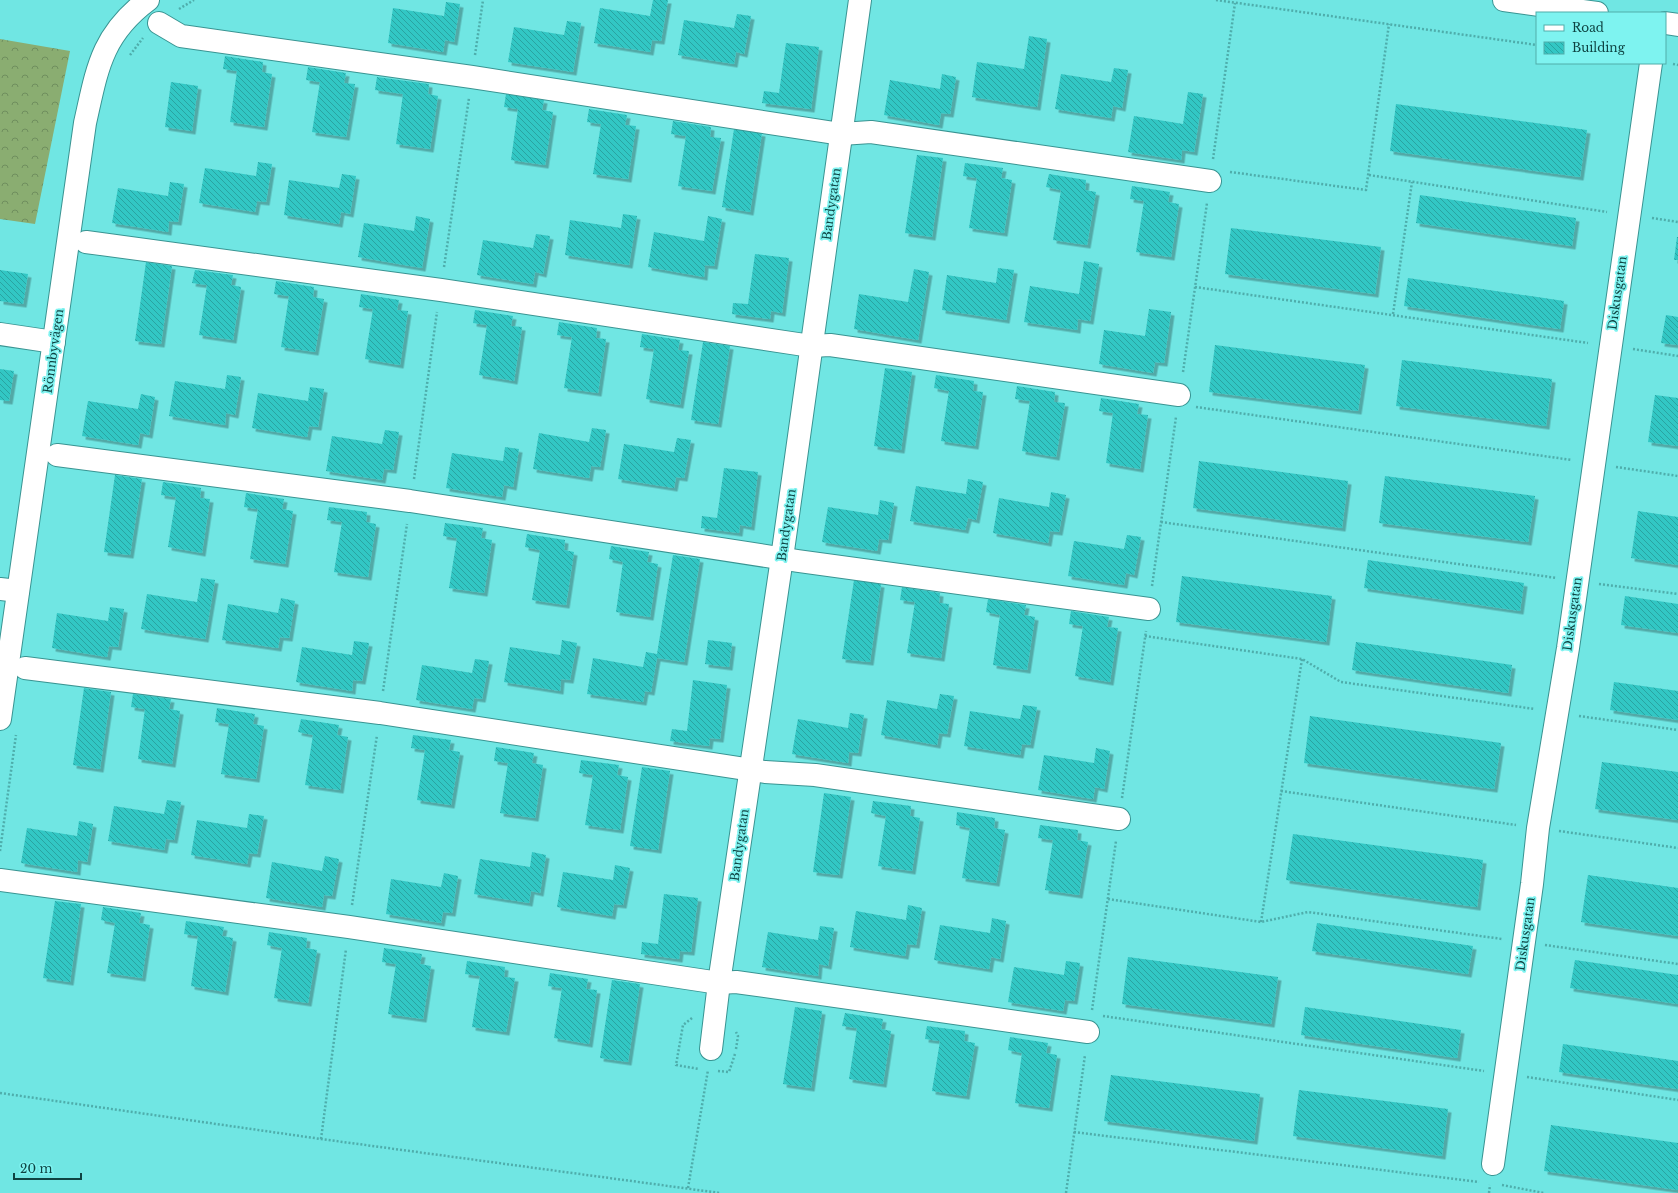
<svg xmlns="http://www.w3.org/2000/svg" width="1678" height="1193" font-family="'Libre Baskerville',serif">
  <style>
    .forest { fill: url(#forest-crowns) }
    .building { fill: url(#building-back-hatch); filter: url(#shadow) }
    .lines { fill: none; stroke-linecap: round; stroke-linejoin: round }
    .minor-casing { stroke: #399492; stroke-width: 24 }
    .path { stroke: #4eadab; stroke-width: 2.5; stroke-dasharray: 2 2; stroke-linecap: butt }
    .minor { stroke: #fff; stroke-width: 22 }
    .labels { text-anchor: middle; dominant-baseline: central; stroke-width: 3.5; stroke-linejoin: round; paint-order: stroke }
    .street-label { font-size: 12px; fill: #0e4342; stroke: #7ef3f0 }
  </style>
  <defs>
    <pattern id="forest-crowns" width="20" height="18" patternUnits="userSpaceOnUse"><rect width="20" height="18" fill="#8aad71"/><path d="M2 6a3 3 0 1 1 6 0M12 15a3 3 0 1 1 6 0" fill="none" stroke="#6f8e5e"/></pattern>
    <pattern id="building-back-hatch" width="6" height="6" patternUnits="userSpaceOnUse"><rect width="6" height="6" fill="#32c7c4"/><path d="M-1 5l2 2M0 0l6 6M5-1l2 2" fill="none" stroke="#29a3a1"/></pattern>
    <filter id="shadow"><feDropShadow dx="3.5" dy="3.5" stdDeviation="0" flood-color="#0004"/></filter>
  </defs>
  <rect width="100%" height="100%" fill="#70e6e3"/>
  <path class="forest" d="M0,39L70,51L35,224L0,219Z"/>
  <g class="building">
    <path d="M653,0H668L661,41L652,40L650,52L594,43L600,8L650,16Z"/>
    <path d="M446,2L460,4L454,42L445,40L443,52L388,43L393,8L444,16Z"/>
    <path d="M737,14L751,16L744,54L736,52L734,64L678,55L684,20L734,28Z"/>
    <path d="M567,21L581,23L573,72L508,62L514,27L564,35Z"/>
    <path d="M1029,36L1047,39L1037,107L972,97L977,62L1024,69Z"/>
    <path d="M786,43L819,47L811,109L762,103L764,91L779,93Z"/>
    <path d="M225,56L263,62L262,72L272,74L264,127L230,122L237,71L223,69Z"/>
    <path d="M308,67L346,73L344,83L355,84L346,137L312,132L320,82L306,80Z"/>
    <path d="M1114,68L1128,70L1122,108L1113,106L1111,118L1055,109L1061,74L1111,82Z"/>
    <path d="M942,74L956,77L950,114L941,113L939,125L884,115L890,80L940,89Z"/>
    <path d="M377,77L429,84L428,94L438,96L430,149L396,144L403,94L375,90Z"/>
    <path d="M171,82L198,86L192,131L165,127Z"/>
    <path d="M1188,92L1203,94L1194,152L1182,150L1181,160L1128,152L1134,116L1183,124Z"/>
    <path d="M506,94L544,100L542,110L553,112L545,165L511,160L518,109L504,107Z"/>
    <path d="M1396,104L1587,130L1580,177L1390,151Z"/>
    <path d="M589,109L627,115L625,125L636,126L628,179L593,174L601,124L587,122Z"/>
    <path d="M673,121L711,127L710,137L721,138L712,191L678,186L686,136L671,134Z"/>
    <path d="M734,129L762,133L750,212L722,207Z"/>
    <path d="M917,155L943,158L932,237L905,233Z"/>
    <path d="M258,162L272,164L266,202L257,201L255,212L199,203L205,168L256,176Z"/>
    <path d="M965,163L1003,168L1001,178L1012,180L1004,233L969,228L977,178L963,176Z"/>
    <path d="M342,174L356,176L350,214L341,212L339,224L284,215L289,180L339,188Z"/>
    <path d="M1049,174L1086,180L1085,190L1096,192L1087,245L1053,240L1061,190L1046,187Z"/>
    <path d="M170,182L184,184L178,222L169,221L168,232L112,223L118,188L168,196Z"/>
    <path d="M1132,186L1170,192L1168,202L1179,204L1171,257L1136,252L1144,201L1130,199Z"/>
    <path d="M1420,195L1576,218L1572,246L1416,223Z"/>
    <path d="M623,214L637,216L629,265L565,255L570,220L621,228Z"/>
    <path d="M416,216L430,219L422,268L358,257L364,223L414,231Z"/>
    <path d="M708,216L722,219L714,266L705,265L704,277L648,267L654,232L704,241Z"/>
    <path d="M1231,228L1381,247L1375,294L1225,274Z"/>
    <path d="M536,234L550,236L543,274L535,272L533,284L477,275L483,240L533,248Z"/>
    <path d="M1677,237H1678V260H1674Z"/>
    <path d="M755,254L789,258L782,313L771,311L770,319L732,314L733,303L748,304Z"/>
    <path d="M1084,261L1099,264L1090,321L1078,319L1077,330L1024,322L1030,286L1079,294Z"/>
    <path d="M146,262L172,266L161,344L135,341Z"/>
    <path d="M998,268L1014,270L1006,320L942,310L947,275L996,283Z"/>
    <path d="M914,269L929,272L918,340L854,329L859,294L908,302Z"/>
    <path d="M0,270L28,274L23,304L0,301Z"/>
    <path d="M195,270L233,275L231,285L241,287L233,340L199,335L207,285L192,283Z"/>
    <path d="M1408,278L1564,301L1560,329L1404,306Z"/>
    <path d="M276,281L314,287L313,297L324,299L315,352L281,347L289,296L274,294Z"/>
    <path d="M361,294L399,300L397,310L408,311L400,365L365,359L373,309L359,307Z"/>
    <path d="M1149,309L1171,312L1164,363L1155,362L1153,373L1099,364L1104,330L1145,336Z"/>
    <path d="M475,310L513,316L511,326L522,327L514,381L479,375L487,325L473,323Z"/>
    <path d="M1666,315L1678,317V345L1661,343Z"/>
    <path d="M559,322L597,328L596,338L606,339L598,393L564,388L572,337L557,335Z"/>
    <path d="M642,334L680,340L678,350L689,351L680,405L646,399L654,349L640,347Z"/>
    <path d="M703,342L730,346L718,424L691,420Z"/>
    <path d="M1215,345L1365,365L1358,411L1209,392Z"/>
    <path d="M1402,360L1552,379L1546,426L1396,406Z"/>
    <path d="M885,368L912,372L901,450L874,446Z"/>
    <path d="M0,369L14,371L9,401L0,400Z"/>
    <path d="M227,375L241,377L235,415L226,413L225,425L169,416L175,381L225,389Z"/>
    <path d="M936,375L974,381L973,391L983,392L975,446L941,441L949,391L934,388Z"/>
    <path d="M1017,386L1055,392L1054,402L1065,403L1056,457L1022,451L1030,401L1015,399Z"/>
    <path d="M310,387L324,389L318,427L309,426L307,437L252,428L258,393L308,401Z"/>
    <path d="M141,394L155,397L149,435L140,433L138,445L82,436L88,401L138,409Z"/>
    <path d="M1655,395L1678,398V446L1648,442Z"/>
    <path d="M1101,398L1139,404L1137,414L1148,415L1140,469L1106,463L1113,413L1099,411Z"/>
    <path d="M592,428L606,430L600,467L591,466L589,478L533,469L539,433L589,442Z"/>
    <path d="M385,430L399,432L393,470L384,469L382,480L326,471L332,436L382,444Z"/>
    <path d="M677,438L691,440L684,478L676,477L674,488L618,479L624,444L674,452Z"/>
    <path d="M505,447L519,449L513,487L504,485L502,497L446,488L452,453L503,461Z"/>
    <path d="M1199,461L1348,481L1342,528L1193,508Z"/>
    <path d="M724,468L758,472L751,527L740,525L739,533L701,528L702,516L717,518Z"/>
    <path d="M115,475L142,479L130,555L104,552Z"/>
    <path d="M1385,476L1535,496L1528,542L1379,523Z"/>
    <path d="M968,479L983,482L976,520L968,518L965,530L910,521L916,486L966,494Z"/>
    <path d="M163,482L201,488L200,498L210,499L202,553L168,547L176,497L161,495Z"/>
    <path d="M1051,492L1066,495L1059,532L1050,531L1048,543L993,533L999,498L1049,507Z"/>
    <path d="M246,493L284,499L282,509L293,511L285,564L250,559L258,509L244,507Z"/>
    <path d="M880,500L894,503L888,540L879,539L877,551L822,542L828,507L878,515Z"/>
    <path d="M329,507L367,512L366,522L376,524L368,577L334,572L342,522L327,520Z"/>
    <path d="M1638,511L1678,517V565L1631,558Z"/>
    <path d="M445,523L483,528L481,538L492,540L484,593L449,588L457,538L443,536Z"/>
    <path d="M527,534L565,540L564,550L574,552L566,605L532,600L540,550L525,547Z"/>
    <path d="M1127,535L1141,537L1134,575L1126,573L1124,585L1068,576L1074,541L1124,549Z"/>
    <path d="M611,546L649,552L647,562L658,564L650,617L616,612L623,562L609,559Z"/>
    <path d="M673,555L700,559L684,662L657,658L651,692L645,691L643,702L587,694L593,658L643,667L646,652L657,654Z"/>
    <path d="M1368,560L1524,583L1520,611L1364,588Z"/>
    <path d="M1182,576L1332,596L1326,642L1176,622Z"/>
    <path d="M201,578L215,580L205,639L141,629L147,594L197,602Z"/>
    <path d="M854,580L881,584L870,662L842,659Z"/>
    <path d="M902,587L940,593L939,603L949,604L941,658L907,653L915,602L900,600Z"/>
    <path d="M1625,596L1678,604V633L1621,625Z"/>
    <path d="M281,598L295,601L289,638L280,637L278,648L222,640L228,604L278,613Z"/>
    <path d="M988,599L1026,605L1024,615L1035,617L1027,670L993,665L1000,615L986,612Z"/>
    <path d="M110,607L124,609L118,647L109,646L107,657L52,648L57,613L108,621Z"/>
    <path d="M1071,611L1109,617L1107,627L1118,628L1110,682L1075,676L1083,626L1069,624Z"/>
    <path d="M562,640L577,643L570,680L561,679L560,691L504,682L510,647L560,655Z"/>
    <path d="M708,640L732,643L729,667L705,664Z"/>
    <path d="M354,641L369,643L362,681L353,680L352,691L296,682L302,647L352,655Z"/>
    <path d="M1356,642L1512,665L1508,693L1352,670Z"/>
    <path d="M475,659L489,661L482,699L474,698L472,709L416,700L422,665L472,673Z"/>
    <path d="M693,680L727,685L720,739L710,738L709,746L670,741L672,729L687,731Z"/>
    <path d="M1614,682L1678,691V720L1610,710Z"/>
    <path d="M84,688L111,692L100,769L73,765Z"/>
    <path d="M133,694L171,699L169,709L180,711L172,764L138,759L145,709L131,707Z"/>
    <path d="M940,694L954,696L947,734L939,733L937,745L881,735L887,700L937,709Z"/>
    <path d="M1023,705L1037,707L1030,745L1022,744L1020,755L964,746L970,711L1020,719Z"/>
    <path d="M217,708L255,714L253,724L264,726L256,779L221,774L229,724L215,722Z"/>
    <path d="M850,713L864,715L858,753L849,752L848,763L792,754L798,719L848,728Z"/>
    <path d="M1310,716L1501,743L1494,789L1304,763Z"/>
    <path d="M301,719L339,725L337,735L348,737L340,790L305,785L313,735L298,732Z"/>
    <path d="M413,735L451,740L449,750L460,752L451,805L417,800L425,750L411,748Z"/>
    <path d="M496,747L534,753L532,763L543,765L535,818L500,813L508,763L494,761Z"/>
    <path d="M1096,748L1110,751L1104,789L1095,787L1093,799L1038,790L1044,755L1094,763Z"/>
    <path d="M581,760L619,765L617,775L628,777L620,830L585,825L593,775L579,773Z"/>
    <path d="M1602,762L1678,772V820L1595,809Z"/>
    <path d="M642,767L670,771L658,850L630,846Z"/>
    <path d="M824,793L851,797L839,875L813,872Z"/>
    <path d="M167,800L181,802L174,840L166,839L164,850L108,841L114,806L164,814Z"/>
    <path d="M873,801L911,806L910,816L920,818L912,871L878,866L886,816L871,813Z"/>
    <path d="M957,812L995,818L994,828L1005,830L996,883L962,878L970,828L956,825Z"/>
    <path d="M249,814L264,816L257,854L249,853L247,864L191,855L197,820L247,828Z"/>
    <path d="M79,821L93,824L87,862L78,860L77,872L21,863L27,828L77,836Z"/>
    <path d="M1040,825L1078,830L1077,840L1088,842L1079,895L1045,890L1053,840L1038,838Z"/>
    <path d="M1293,834L1483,860L1477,907L1286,880Z"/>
    <path d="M532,852L546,855L540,893L531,891L529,903L474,894L480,859L530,867Z"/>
    <path d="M325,856L339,859L332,896L324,895L322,907L266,898L272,862L322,871Z"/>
    <path d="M615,865L630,868L623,905L614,904L612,916L557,907L563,872L613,880Z"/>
    <path d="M444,873L458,876L452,913L443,912L441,923L386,914L391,879L441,887Z"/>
    <path d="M1588,875L1678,888V936L1581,922Z"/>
    <path d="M664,894L698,898L691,952L680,951L679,959L641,954L642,942L658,944Z"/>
    <path d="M55,901L81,904L70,982L43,978Z"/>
    <path d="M908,905L922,908L916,945L907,944L905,956L850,947L856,911L906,920Z"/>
    <path d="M103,907L141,913L139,923L150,925L142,978L107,973L115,923L101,920Z"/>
    <path d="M992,918L1006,921L1000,959L991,957L989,969L934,960L940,925L990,933Z"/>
    <path d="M186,921L224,927L222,936L233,938L225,992L191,986L198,936L184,934Z"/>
    <path d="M1317,923L1473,946L1468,974L1312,951Z"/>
    <path d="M820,926L834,928L828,966L819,964L818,976L762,967L768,932L818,940Z"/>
    <path d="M269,932L307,938L306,948L317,950L308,1003L274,998L282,948L267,945Z"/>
    <path d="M384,948L422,954L420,964L431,966L423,1019L388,1014L396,964L382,962Z"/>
    <path d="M1128,957L1278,977L1271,1024L1122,1004Z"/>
    <path d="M1575,960L1678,975V1004L1570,988Z"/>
    <path d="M467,961L505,967L504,977L515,978L506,1032L472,1027L480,976L465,974Z"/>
    <path d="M1066,961L1080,963L1074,1001L1065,1000L1063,1011L1008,1002L1014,967L1064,975Z"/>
    <path d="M550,973L588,979L586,989L597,990L589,1044L554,1038L562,988L548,986Z"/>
    <path d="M612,980L640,984L628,1062L600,1058Z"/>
    <path d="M795,1007L822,1011L811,1088L783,1084Z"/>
    <path d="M1305,1007L1461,1030L1457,1058L1301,1035Z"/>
    <path d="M845,1013L883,1019L881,1029L891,1031L883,1084L849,1079L857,1028L842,1026Z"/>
    <path d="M927,1026L965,1031L964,1041L975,1043L966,1096L932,1091L940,1041L925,1039Z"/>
    <path d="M1010,1037L1048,1043L1046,1053L1057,1055L1049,1108L1015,1103L1022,1053L1008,1050Z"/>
    <path d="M1563,1044L1678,1061V1089L1559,1072Z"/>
    <path d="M1111,1075L1260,1094L1254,1141L1104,1121Z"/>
    <path d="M1299,1090L1448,1109L1442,1156L1293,1136Z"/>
    <path d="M1551,1125L1678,1143V1190L1544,1171Z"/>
  </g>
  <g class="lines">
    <g class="minor-casing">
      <g id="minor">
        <path d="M1504,0L1597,13"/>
        <path d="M159,23L181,36L472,77L841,134L871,132L1210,181"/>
        <path d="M1665,23L1678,25"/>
        <path d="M86,242L441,290L811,346L830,345L1179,395"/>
        <path d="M0,334L54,342"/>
        <path d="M57,455L410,501L798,561L1149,609"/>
        <path d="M0,589L18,591"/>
        <path d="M25,668L380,713L765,772L815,775L1119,819"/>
        <path d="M0,719L85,123C97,70 101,35 148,0"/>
        <path d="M0,880L349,927L719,983L736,982L1088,1032"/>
        <path d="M711,1049L719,983L782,558L860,0"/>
        <path d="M1493,1164L1532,884L1538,828L1568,648L1651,63"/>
      </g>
    </g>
    <g class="path">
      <path d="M1216,0L1537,45"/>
      <path d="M179,9L194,0"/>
      <path d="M130,55L143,38"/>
      <path d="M475,55L483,0"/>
      <path d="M1673,64L1678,65"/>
      <path d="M1213,159L1235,3"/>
      <path d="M1230,172L1366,190L1389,24"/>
      <path d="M1369,175L1607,212"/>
      <path d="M1652,218L1678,222"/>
      <path d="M444,267L469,98"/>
      <path d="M1195,287L1588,343"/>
      <path d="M1393,314L1412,182"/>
      <path d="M1633,349L1678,356"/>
      <path d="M1183,372L1207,203"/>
      <path d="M1196,407L1572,460"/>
      <path d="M1616,467L1678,476"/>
      <path d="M414,479L437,312"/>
      <path d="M1161,522L1557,578"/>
      <path d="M1599,584L1678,594"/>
      <path d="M1152,586L1176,417"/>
      <path d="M1145,636L1302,659L1341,682L1535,709"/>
      <path d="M383,691L407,524"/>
      <path d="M1579,716L1678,730"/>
      <path d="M1281,791L1516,825"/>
      <path d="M1122,798L1146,631"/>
      <path d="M1559,831L1678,848"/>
      <path d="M0,851L16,735"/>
      <path d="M1108,899L1261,922L1308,912L1502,939"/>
      <path d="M352,905L377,735"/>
      <path d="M1261,922L1302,659"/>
      <path d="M1545,945L1678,964"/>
      <path d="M1092,1010L1116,841"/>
      <path d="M1103,1016L1484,1071"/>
      <path d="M692,1018L683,1025L676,1065L699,1069"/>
      <path d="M736,1049L738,1036L736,1032"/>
      <path d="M718,1071L729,1072L735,1054"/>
      <path d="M1527,1077L1678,1100"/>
      <path d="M0,1093L321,1139L720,1193"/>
      <path d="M1074,1132L1479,1182"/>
      <path d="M321,1139L346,949"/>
      <path d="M1502,1185L1544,1193"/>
      <path d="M688,1188L708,1070"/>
      <path d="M1066,1193L1085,1055"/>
      <path d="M1489,1193L1490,1185"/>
    </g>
    <use href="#minor" class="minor"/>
  </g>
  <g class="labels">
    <g class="street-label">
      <text transform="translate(831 204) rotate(-82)">Bandygatan</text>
      <text transform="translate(1617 293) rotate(-82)">Diskusgatan</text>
      <text transform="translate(53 351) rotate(-82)">Rönnbyvägen</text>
      <text transform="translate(786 525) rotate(-82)">Bandygatan</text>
      <text transform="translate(1572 614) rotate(-82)">Diskusgatan</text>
      <text transform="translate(739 845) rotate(-82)">Bandygatan</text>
      <text transform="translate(1525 934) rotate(-82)">Diskusgatan</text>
    </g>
  </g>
  <rect x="1536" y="12" width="130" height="52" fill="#7ef3f0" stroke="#51adaa"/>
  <rect x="1544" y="25" width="20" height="6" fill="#ffffff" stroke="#51adaa"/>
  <text x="1572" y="32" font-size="12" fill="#0e4342">Road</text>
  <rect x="1544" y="42" width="20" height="12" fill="url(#building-back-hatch)" stroke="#51adaa"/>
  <text x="1572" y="52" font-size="12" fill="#0e4342">Building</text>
  <path d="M14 1173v6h67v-6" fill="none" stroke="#0e4342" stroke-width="2"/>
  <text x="20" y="1173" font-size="12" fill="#0e4342" stroke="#7ef3f0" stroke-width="3" paint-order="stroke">20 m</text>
</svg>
